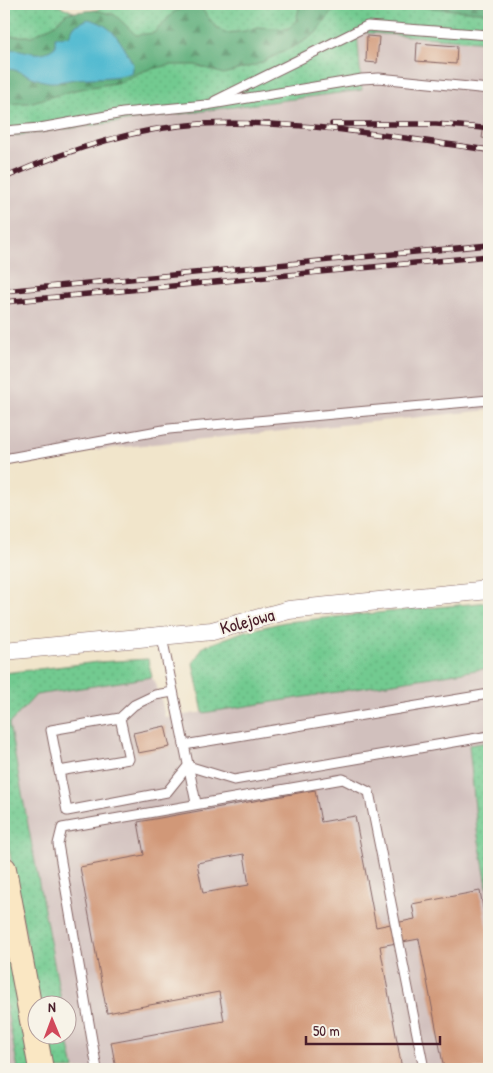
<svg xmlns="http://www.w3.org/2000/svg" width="493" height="1073" font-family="'Patrick Hand',sans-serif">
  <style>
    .industrial { fill: #d1c0bd }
    .grass { fill: url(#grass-dots); stroke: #5e745e }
    .forest { fill: url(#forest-firs); stroke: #546652 }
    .water { fill: #54bbd1; stroke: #4f6d7e }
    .building { fill: #d19878; fill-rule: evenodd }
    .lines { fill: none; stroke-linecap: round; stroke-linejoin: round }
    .lane-casing { stroke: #846463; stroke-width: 11 }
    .street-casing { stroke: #846463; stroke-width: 19 }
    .secondary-casing { stroke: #846463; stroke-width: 26 }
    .lane { stroke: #fff; stroke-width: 9 }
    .street { stroke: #fff; stroke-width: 18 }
    .secondary { stroke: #fae7c3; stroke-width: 24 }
    .rail-casing { stroke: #4a1f2b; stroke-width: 5.5 }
    .rail { stroke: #f7f3e8; stroke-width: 4; stroke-dasharray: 11; stroke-linecap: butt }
    .labels { text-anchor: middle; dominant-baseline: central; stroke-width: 4; stroke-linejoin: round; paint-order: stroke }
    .street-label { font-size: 18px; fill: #4a1f2b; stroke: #f7f3e8 }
  </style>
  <defs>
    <pattern id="grass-dots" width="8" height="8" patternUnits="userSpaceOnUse" patternTransform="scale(1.25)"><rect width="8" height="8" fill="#72ca90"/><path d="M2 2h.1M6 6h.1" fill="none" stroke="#64ad7c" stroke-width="1.8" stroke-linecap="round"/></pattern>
    <pattern id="forest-firs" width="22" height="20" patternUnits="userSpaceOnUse" patternTransform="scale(1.25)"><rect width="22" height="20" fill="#5dae7a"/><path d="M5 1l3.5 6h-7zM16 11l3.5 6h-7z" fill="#4f8d64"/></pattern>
  </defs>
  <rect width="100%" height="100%" fill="#f7f3e8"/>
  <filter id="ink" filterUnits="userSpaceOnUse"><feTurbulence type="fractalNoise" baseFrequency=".02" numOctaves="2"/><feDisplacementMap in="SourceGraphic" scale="10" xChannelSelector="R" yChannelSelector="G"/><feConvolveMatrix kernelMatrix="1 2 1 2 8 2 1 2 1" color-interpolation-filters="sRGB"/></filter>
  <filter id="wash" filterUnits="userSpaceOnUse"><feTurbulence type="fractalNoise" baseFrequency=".0096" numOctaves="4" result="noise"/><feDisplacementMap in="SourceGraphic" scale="20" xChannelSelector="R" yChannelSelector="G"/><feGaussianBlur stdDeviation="1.12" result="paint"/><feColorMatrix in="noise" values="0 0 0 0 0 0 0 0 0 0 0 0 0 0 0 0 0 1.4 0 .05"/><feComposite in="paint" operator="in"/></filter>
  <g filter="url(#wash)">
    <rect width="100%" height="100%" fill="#f1e5cb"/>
    <g class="industrial">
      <path d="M357,32L489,37V410L4,459V137L314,96L362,86Z"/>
      <path d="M489,668V742L469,745L477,830L489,896V1069H74L67,1036L68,1006L62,1005L9,724L36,695L152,677L160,694L165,718Z"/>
      <path d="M4,994L18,1069H4Z"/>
    </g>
    <g class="grass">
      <path d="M4,4H55L85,17L106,4H489V42L357,32L362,90L4,137Z"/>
      <path d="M489,602V668L203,713L193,663L203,647L242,632L285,622Z"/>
      <path d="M148,659L152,677L36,695L9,724L62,1005H39L4,824V673L98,662Z"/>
      <path d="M489,742V896L477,830L469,745Z"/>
      <path d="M4,915L33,1069H18L4,994Z"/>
      <path d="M45,1036H67L74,1069H51Z"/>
    </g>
    <g class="forest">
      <path d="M300,4H337L316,33L301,43L256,65L223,74L196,65H169L143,71L121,82L75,90L29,103L4,104V36H32L54,25L67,13L95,10L115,15L136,35L154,33L174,12L188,5L201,8L216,27L227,33L245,31L257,27L288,29L296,21Z"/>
      <path d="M386,4H489V13Z"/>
    </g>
    <path class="water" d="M88,19C113,24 122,43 133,64L131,73C113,79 95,77 76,79C67,80 58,83 49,82C32,80 21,68 4,69V51C22,44 36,62 55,47V37L69,36L74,26Z"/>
    <g id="blocks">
      <g class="building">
        <path d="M367,36L379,37L377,63L366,62Z"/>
        <path d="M417,43L457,46L456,64L416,61Z"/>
        <path d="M485,118H489V139L482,138Z"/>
        <path d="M165,726L170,747L138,753L133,733Z"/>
        <path d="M315,790L321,822L355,816L376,927L415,919L412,904L480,891L489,940V1069H444L419,939L380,946L402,1069H116L111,1042L224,1021L219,992L107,1013L80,867L144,855L138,822ZM244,854L249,885L203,893L197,863Z"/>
      </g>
    </g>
  </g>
  <g filter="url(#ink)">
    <use href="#blocks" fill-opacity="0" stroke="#846463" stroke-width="1"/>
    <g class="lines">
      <g class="lane-casing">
        <g id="lane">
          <path d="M215,101L367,26L489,35"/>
          <path d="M4,131L40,128L123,113L206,105L362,79L379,78L489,89"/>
          <path d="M4,459L169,429L489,400"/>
          <path d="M162,637L196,803"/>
          <path d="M120,718L129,759L59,771L51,730L120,718L134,705L155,695L173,692"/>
          <path d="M184,745L489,694"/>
          <path d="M59,771L67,811L167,792L188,766L234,780L489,736"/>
          <path d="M97,1069L58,844L62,828L343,779L369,792L424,1069"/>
        </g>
      </g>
      <g class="street-casing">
        <path id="street" d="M4,651L212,631L289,610L489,590"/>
      </g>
      <g class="secondary-casing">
        <path id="secondary" d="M4,869L41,1069"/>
      </g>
      <use href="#lane" class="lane"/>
      <use href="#street" class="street"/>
      <use href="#secondary" class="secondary"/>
      <g class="rail-casing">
        <g id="rail">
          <path d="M332,124H436L483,128"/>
          <path d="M4,178C65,151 132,128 200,124C297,119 393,137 489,150"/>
          <path d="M4,291L489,245"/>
          <path d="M4,302L489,256"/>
        </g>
      </g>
      <use href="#rail" class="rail"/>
    </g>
  </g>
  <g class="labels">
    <g class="street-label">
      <text transform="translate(247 621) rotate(-15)">Kolejowa</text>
    </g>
  </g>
  <rect width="493" height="1073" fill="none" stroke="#f7f3e8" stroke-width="20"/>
  <g transform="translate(52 1020) rotate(359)"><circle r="24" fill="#f7f3e8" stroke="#b29e9c"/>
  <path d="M0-4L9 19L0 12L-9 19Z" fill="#d1495b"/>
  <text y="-8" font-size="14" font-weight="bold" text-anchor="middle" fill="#4a1f2b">N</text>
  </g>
  <path d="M306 1036v8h134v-8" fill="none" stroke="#4a1f2b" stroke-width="2.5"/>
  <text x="313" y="1036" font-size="15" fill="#4a1f2b" stroke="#f7f3e8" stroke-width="4" paint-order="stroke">50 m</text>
</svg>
